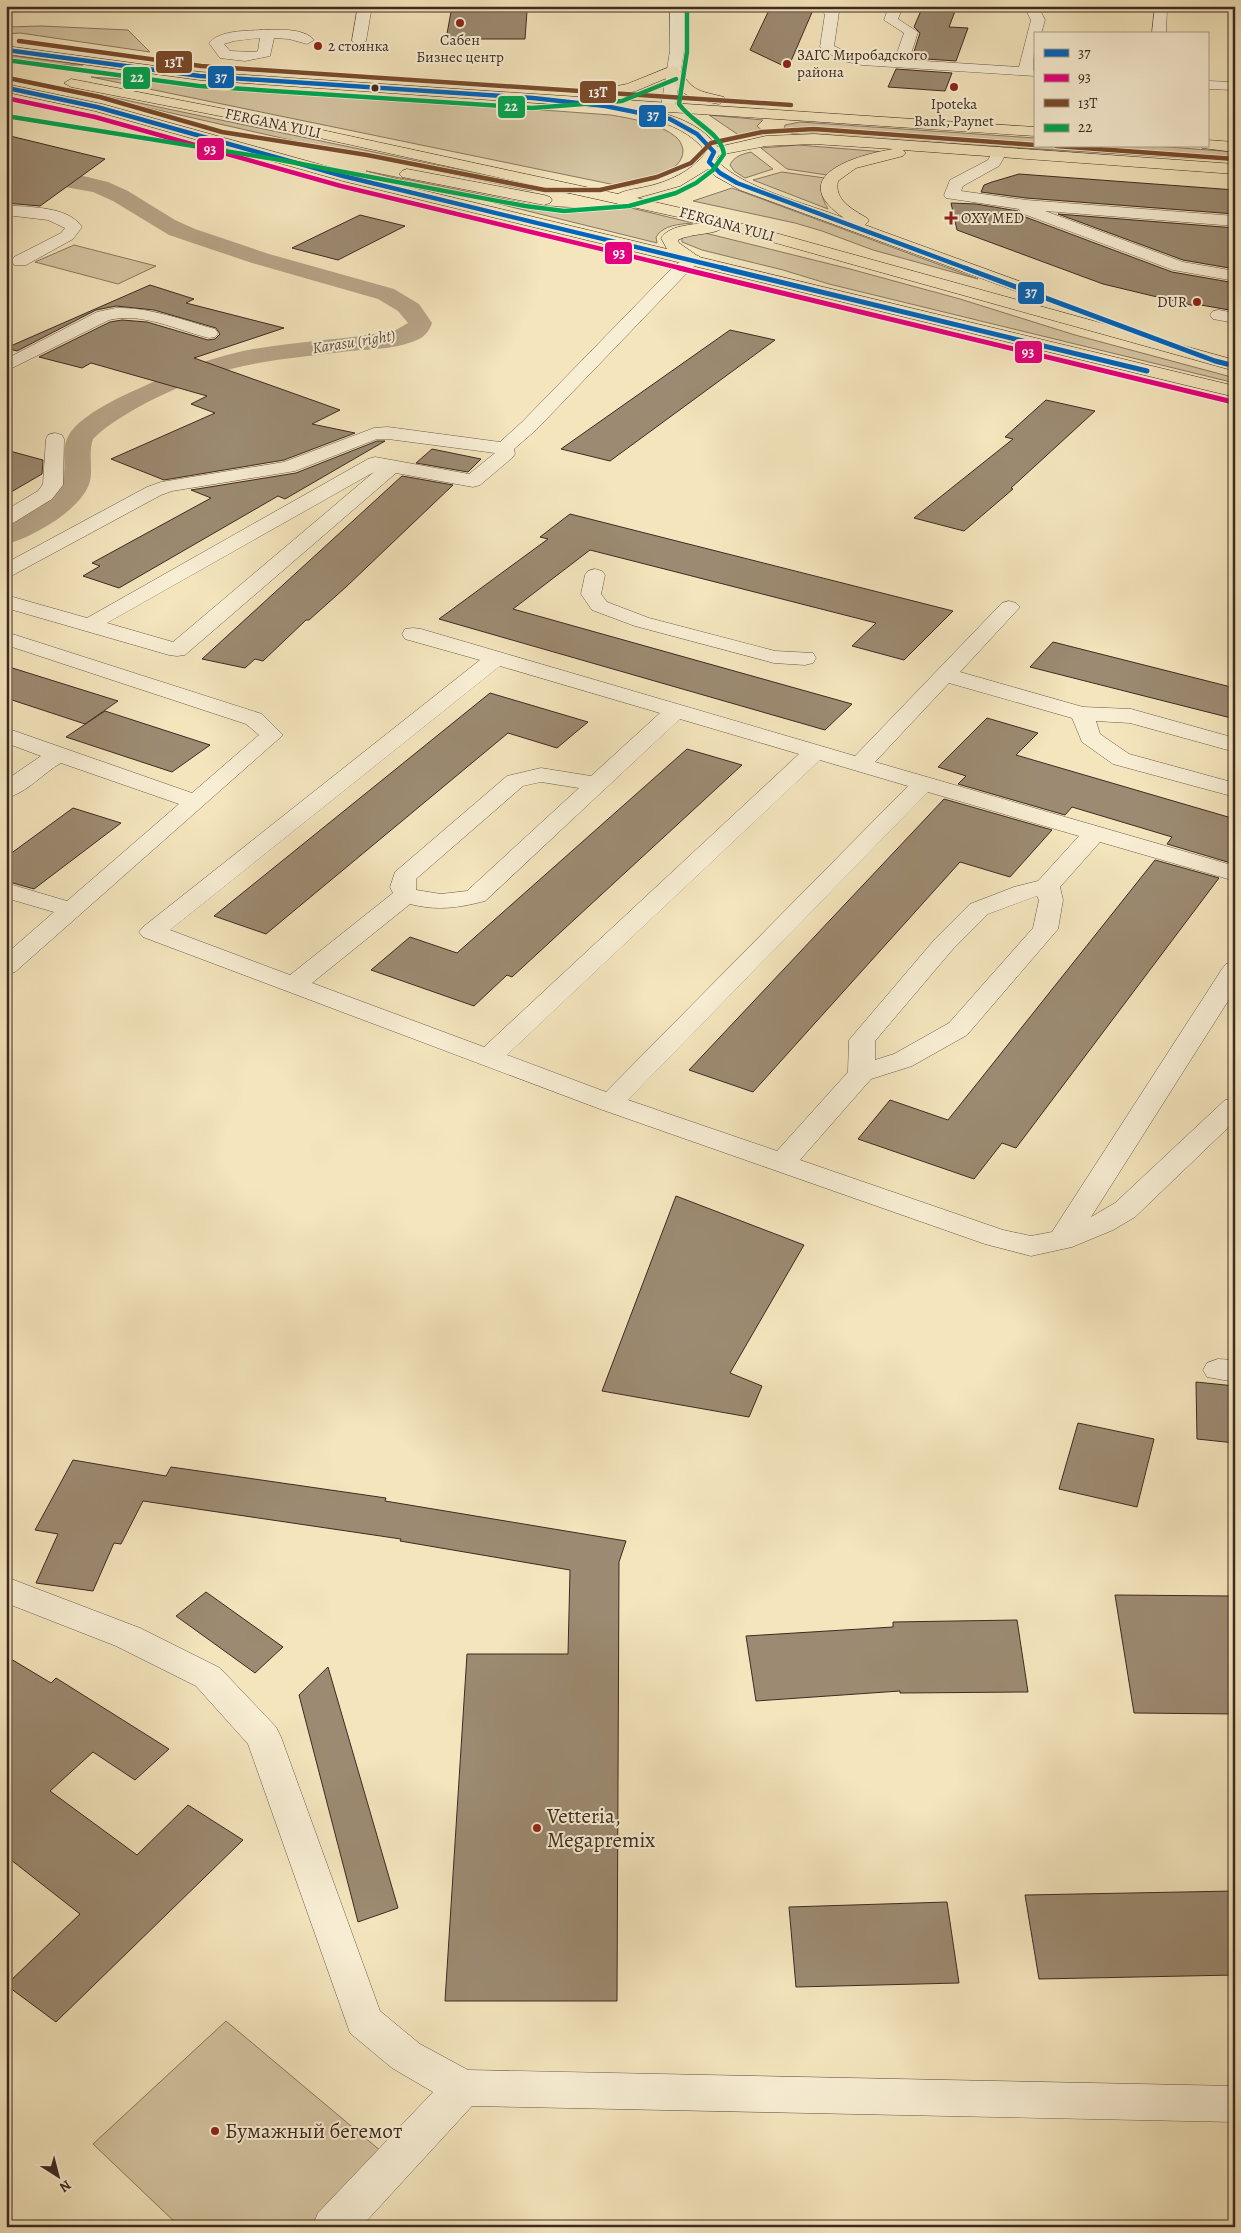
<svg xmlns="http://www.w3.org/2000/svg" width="1241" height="2233" font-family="Alegreya,serif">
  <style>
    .green { fill: #d5c5a2; stroke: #897862 }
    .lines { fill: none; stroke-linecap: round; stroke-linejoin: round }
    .canal { fill: #b6a588; fill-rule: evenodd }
    .building { fill: #9c8b72; stroke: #3d2a21 }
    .minor-casing { stroke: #6b5948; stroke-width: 1 }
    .major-casing { stroke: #3d2a21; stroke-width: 1 }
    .minor { fill: #f8eed4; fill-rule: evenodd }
    .major { fill: #f4e5bd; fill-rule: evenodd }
    .bus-1-far1-casing { stroke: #f8eed4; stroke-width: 6 }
    .bus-1-casing { stroke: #f8eed4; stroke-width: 8 }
    .bus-2-far1-casing { stroke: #f8eed4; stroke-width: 6 }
    .bus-2-casing { stroke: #f8eed4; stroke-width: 8 }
    .bus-3-casing { stroke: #f8eed4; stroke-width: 6 }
    .bus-4-casing { stroke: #f8eed4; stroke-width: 6 }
    .bus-1-far1 { stroke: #0065bd; stroke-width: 4.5 }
    .bus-1 { stroke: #0065bd; stroke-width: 5 }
    .bus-2-far1 { stroke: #e5007d; stroke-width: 4.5 }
    .bus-2 { stroke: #e5007d; stroke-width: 5 }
    .bus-3 { stroke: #7a4b2a; stroke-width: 4.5 }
    .bus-4 { stroke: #00a651; stroke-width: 4.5 }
    .poi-dot { fill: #8f2418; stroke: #f8eed4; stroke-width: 2 }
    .bus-dot { fill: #3d2a21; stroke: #f8eed4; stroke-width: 2 }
    .labels { text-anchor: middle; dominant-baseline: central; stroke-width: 4; stroke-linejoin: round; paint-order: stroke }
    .far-poi-label { font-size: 15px; fill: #3d2a21; stroke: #f8eed4; text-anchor: start }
    .far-street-label { font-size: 15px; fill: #3d2a21; stroke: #f8eed4 }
    .far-water-label { font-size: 16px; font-style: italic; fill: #614f40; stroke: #f8eed4 }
    .near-poi-label { font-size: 21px; fill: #3d2a21; stroke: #f8eed4; text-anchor: start }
    .line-badge { stroke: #f8eed4; stroke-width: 2 }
    .badge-label { font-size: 14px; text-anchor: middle; font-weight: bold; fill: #fff }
  </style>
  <rect width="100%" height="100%" fill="#f4e5bd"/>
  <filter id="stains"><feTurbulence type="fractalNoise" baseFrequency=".004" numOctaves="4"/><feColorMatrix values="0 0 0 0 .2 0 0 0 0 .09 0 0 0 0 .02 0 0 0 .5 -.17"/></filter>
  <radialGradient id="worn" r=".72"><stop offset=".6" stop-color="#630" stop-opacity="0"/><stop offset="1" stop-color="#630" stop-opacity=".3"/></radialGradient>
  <g class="green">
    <path d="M41,26L128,30L150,52L20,33L6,34V27Z"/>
    <path d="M6,55L83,65H35L6,59Z"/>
    <path d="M91,77L611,115C633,119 659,123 676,137C680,140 682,145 683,150C684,173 642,183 625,187Z"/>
    <path d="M58,86L570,193L528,190L339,151L56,87Z"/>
    <path d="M709,115L763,120L757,126L766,134L743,138Z"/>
    <path d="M800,122L1035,138V146H1155L1235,152V161L793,134L784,129L785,125Z"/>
    <path d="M798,145L885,152L837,168L827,175L787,169L761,148Z"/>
    <path d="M751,152L773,169L745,178L734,171L730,165C734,156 743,154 751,152Z"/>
    <path d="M366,171L534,205L578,208L623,206L693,223C680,224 663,225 656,237L657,243Z"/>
    <path d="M782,172L825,178C820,190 821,197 828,209L753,180Z"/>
    <path d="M732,188L978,279L873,250L822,231L795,223L693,201Z"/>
    <path d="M705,233L850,269L960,299L1075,335L1235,378V383L829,284L783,270L702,250L682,242V238L685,236Z"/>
    <path d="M74,245L156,266L118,284L35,262Z"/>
    <path d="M226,2021L388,2157L309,2227H180L93,2144Z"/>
  </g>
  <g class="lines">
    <path class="canal" d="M22,166L79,175L108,182L128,191L175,220L195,229L269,254L394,289L419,304L432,323C430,329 427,334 421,338C400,349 373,349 350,351C311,356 269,359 231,369C190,380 122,410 93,439C88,453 93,468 90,481C83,509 32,538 6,544V524C23,516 49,505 59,488C73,466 52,446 80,422C97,408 119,397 140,388C173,372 207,359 243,351C293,341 344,340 394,331L408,323L398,311L378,299L252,263L169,235L113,201L93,192L14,178L11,173L14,168Z"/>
  </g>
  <g class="building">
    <path d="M923,6H957L949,27L968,28L956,61L912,58L920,33L914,27Z"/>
    <path d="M770,8L813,10L788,68L750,50Z"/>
    <path d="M527,11L525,39H446L451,12Z"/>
    <path d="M896,69L952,73L945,91L888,87Z"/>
    <path d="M6,135L105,159L40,206L6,203Z"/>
    <path d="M1019,174L1235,190V214L1026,198L981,192L984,185L992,182Z"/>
    <path d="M951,203L976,204L1018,211L1020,215L1172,272L1235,283V311L1201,305L1199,307L1103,284L957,230Z"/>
    <path d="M1058,214L1235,228V269L1183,260Z"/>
    <path d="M360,215L405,226L338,260L292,248Z"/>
    <path d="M150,285L194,299L186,303L284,328L194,358L340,410L312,424L355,433L284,460L164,480L111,459L215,413L191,404L207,396L91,363L82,368L39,357L110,322L122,320L147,322L208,340L215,339L220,334L216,328L154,310L116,306L96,310L17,351L6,348Z"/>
    <path d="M730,330L775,340L610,461L561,449Z"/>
    <path d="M1046,400L1095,411L1011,488L1013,489L964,531L914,518L1013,439L1005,437Z"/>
    <path d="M377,441H385L285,499L278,496L119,588L83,576L100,566L92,563L211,498L191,490L296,473Z"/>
    <path d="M432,449L481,459L468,472L416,463Z"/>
    <path d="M6,450L43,460L42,474L6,495Z"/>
    <path d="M402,476L453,485L346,587L309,620H306L263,661L255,659L245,668L202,659Z"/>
    <path d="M570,514L953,611L904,660L852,646L876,623L590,550L513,609L852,704L825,730L439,619L548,539L540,537Z"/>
    <path d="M1053,642L1235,688V719L1030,667Z"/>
    <path d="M6,666L118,701L85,724L6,698Z"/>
    <path d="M490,693L588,722L557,748L508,733L266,934L214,916Z"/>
    <path d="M105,711L210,745L172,772L66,737Z"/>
    <path d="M987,718L1038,733L1016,755L1235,819V858L1231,863L1167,844L1172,837L1072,807L1065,815L958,784L966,776L938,767Z"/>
    <path d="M687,749L742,765L512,977L507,975L474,1006L371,970L410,937L457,953Z"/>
    <path d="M944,799L1052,830L1010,877L960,862L753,1092L689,1070Z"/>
    <path d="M73,808L121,823L34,889L6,881V857Z"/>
    <path d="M1155,860L1219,878L1016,1148L1002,1143L974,1179L858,1139L890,1100L948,1120Z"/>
    <path d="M676,1196L804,1245L730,1373L762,1386L749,1417L602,1391Z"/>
    <path d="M1196,1382L1235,1386V1443L1197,1439Z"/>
    <path d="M1078,1423L1154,1439L1137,1507L1059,1489Z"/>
    <path d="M73,1460L166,1476L171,1467L386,1498L385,1501L626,1541L619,1562L617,2001H445L467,1654H568L570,1570L400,1541L401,1539L143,1501L121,1544L114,1543L93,1591L36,1583L58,1534L35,1530Z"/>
    <path d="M206,1592L283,1647L255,1673L176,1616Z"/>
    <path d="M1115,1595L1231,1596L1235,1613V1714L1134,1713Z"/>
    <path d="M1017,1620L1028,1692L900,1693V1691L756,1701L746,1636L893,1627V1622Z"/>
    <path d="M6,1656L51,1683L56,1678L169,1749L135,1780L93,1752L50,1791L137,1855L188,1805L243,1840L56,2022L6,1985L80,1914L6,1856Z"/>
    <path d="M328,1667L398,1908L358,1922L299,1695Z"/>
    <path d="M1235,1891V1975L1039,1979L1025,1895Z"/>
    <path d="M947,1902L959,1983L796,1987L789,1907Z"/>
  </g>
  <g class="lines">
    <g class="minor-casing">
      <g id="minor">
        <path d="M358,6H372L366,41L359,45L352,41Z"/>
        <path d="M670,6H684V51L675,107L668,111L661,107L670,51Z"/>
        <path d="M812,6C822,6 832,4 839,12L834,46L855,56L895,59L904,33L884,20L889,6H903L898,19L918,32L909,60L1019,67L1031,20L1024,6H1038L1045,20L1041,34H1035L1033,68L1035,76L862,65L839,60L820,47L825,14Z"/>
        <path d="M1155,6L1167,8L1166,34H1152Z"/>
        <path d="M261,30C276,30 303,27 314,40L307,44L289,39L274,38L270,56L245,61L220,58L209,43C220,30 246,31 261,30ZM260,38L258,51L255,52L230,51L224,44L234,41Z"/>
        <path d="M1207,81L1235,82V90L1207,89Z"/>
        <path d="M999,147L1004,149L1007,152L999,166L963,186L961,191L1026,200L1235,216V226L1045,211L1183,262L1235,271V281L1173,270L1021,213L1019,209L946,198L944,195L950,180L988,160L994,149Z"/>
        <path d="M6,205C29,208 67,205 82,227L73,239L26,265H14L12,261L14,257L61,233L65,228L48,220L6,215Z"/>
        <path d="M693,255L699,256L701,260L684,276L536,430L514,449L515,454L512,458L480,485L473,487L396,473L185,655L177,656L169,655L6,608V595L87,618L368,459L375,457L469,474L495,453L388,439H377L295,471L172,491L161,495L13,575L6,577V563L147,487L161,482L284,462L374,428L388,427L500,442L522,422L672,268L687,256ZM374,472L173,642L107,623Z"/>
        <path d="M116,308C150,307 182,320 215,329L218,333L215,337L209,338C176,330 143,312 109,320L6,371V359L97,312Z"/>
        <path d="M1219,310L1235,313V323L1213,319L1210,315L1213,311Z"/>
        <path d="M55,433L62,435L64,439L63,485L52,499L13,523L6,525V510L38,491L43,484L46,439L48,435Z"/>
        <path d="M595,569L602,571L605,575L601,594L607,602L649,618L775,651L813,653L816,658L813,663L805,665L774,663L635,626L592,610L581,594L585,575L588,571Z"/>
        <path d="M1009,601L1016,603L1020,607L960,672L1083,707L1131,709L1235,738V752L1130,723L1096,721L1100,734L1129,754L1235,783V797L1113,764L1082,742L1072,718L949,683L875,762L1235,866V881L1100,842L1060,887L1063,900L1058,929L967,1035L912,1066L871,1079L800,1160L1003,1230L1031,1236L1052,1232L1222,969L1226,964L1235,961V990L1091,1217L1115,1203L1225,1100L1235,1098V1121L1135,1217L1113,1230L1072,1247L1031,1256L985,1244L600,1109L143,937L139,932L143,927L480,660L405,639L402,634L405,629L413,628L421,629L855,756L1002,603ZM500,666L660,713L591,776L541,768L507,776L395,872L390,887L393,893L290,975L170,930ZM680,719L799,754L484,1047L312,983L410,904C437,911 458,908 485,901ZM820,760L908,786L606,1092L507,1055ZM541,782L579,788L467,891L441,894L416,890V879L523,786ZM928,792L1079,836L1038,881L1014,887L970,904L935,939L849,1040L848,1072L777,1151L628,1100ZM1037,896L1039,900L1033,928L949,1023L894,1054L875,1060V1041L953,949L988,914Z"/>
        <path d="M6,632L262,714L283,735L15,972L6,975V954L54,912L6,898V883L67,901L179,804L61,763C43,773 27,793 6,798V780L41,756L6,743V728L192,793L259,735L246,724L6,645Z"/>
        <path d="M1218,1359L1235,1360V1382L1207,1377L1203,1370L1207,1363Z"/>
        <path d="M6,1577L140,1628L220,1668L276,1727L281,1737L380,2011L420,2044L468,2070L1235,2086V2122L472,2106L361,2227H312L318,2213L433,2092L392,2068L350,2033L248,1744L196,1686L116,1646L6,1603Z"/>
      </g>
    </g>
    <g class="major-casing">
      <g id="major">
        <path d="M6,46L200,72L1035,127V136L654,111C679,117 702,126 718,147L766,136L814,134L1235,164V174L903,150L906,153L903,156L856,168L838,181C834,200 852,209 867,218L869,221L865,225L1041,289L1044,293L1041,297L1035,298L740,190L715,176L708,169L680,186L637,198L703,213L1235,360V371L722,228C715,235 691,233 678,240L679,243L699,257L1235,386V397L343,181L95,111L6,92V84L102,104L347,172L667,249L661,238C670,225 690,225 705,223L220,116L71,87L64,83L71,79L220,108L618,194C625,190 636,189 645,187C668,182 691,172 706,152C692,133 670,124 648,118L646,115L652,111L200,80L6,54ZM814,144L893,149C857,155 783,176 844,218C806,203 744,189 716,160L719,155L766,146Z"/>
        <path d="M672,66L677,67C694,92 696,90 724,97L726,100L719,104C697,100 681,97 669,77L636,91L602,97L595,93L597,90L627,84Z"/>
        <path d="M1207,140L1235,142V152L1202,148L1200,146H1207Z"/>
        <path d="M407,169L544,195L550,197L552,200L550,203L544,205L402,177L399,174L402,171Z"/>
      </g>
    </g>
    <use href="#minor" class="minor"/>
    <use href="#major" class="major"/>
    <g class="bus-1-far1-casing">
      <g id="bus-1-far1">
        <path d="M6,50L200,76L533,98L605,106L670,119L697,134L714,152L709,162L720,173L737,183L968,269"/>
        <path d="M12,89L97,107L343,176L727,269"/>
      </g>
    </g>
    <g class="bus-1-casing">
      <g id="bus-1">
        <path d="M722,268L1147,371"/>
        <path d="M965,268L1215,361L1235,366"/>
      </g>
    </g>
    <g class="bus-2-far1-casing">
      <path id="bus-2-far1" d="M6,98L95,117L341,186L684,269"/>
    </g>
    <g class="bus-2-casing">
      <path id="bus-2" d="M679,268L1233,402"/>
    </g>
    <g class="bus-3-casing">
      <g id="bus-3">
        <path d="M19,41L201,66L791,105"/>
        <path d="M8,78L100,97L222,132L367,155L545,190H600L657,177L691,163L711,143L762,132L814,129L1035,145"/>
        <path d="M1056,146L1235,159"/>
      </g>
    </g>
    <g class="bus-4-casing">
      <g id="bus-4">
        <path d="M6,60L199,86L532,108L622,101L676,79"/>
        <path d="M6,116L275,159L525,206L564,211L629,206L676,193L696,183L713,170L724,154C721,132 692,123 679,104L687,52V6"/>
      </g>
    </g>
    <use href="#bus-1-far1" class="bus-1-far1"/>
    <use href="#bus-1" class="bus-1"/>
    <use href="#bus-2-far1" class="bus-2-far1"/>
    <use href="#bus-2" class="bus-2"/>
    <use href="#bus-3" class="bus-3"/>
    <use href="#bus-4" class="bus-4"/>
  </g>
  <g class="poi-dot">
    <circle cx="460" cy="23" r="5"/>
    <circle cx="318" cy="46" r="5"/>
    <circle cx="787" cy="64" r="5"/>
    <circle cx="954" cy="87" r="5"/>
    <path d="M948.5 210.5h5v5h5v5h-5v5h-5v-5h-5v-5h5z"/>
    <circle cx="1197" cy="302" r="5"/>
    <circle cx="537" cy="1828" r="5"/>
    <circle cx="215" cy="2131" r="5"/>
  </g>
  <circle class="bus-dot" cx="375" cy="88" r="4.5"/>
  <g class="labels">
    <g class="far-poi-label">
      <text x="460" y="40" text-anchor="middle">Сабен<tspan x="460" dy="17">Бизнес центр</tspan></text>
      <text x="328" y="46">2 стоянка</text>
      <text x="797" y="55">ЗАГС Миробадского<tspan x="797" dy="17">района</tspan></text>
      <text x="954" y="104" text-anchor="middle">Ipoteka<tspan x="954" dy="17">Bank, Paynet</tspan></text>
      <text x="961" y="218">OXY MED</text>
      <text x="1187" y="302" text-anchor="end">DUR</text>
    </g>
    <g class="far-street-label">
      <text transform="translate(273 123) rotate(12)">FERGANA YULI</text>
      <text transform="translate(727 224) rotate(15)">FERGANA YULI</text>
    </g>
    <g class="far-water-label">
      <text transform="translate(354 342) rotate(-9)">Karasu (right)</text>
    </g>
    <g class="near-poi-label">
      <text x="547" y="1816">Vetteria,<tspan x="547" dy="24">Megapremix</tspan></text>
      <text x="225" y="2131">Бумажный бегемот</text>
    </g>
  </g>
  <g class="line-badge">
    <rect x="155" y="50" width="38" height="24" rx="5" fill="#7a4b2a"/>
    <rect x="207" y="65" width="28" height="24" rx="5" fill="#0065bd"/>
    <rect x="122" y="66" width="29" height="24" rx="5" fill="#00a651"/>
    <rect x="579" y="80" width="38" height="24" rx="5" fill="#7a4b2a"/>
    <rect x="497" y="95" width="29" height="24" rx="5" fill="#00a651"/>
    <rect x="638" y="104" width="29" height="24" rx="5" fill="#0065bd"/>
    <rect x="196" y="137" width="29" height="24" rx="5" fill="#e5007d"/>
    <rect x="604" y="241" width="29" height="24" rx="5" fill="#e5007d"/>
    <rect x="1017" y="281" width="28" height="24" rx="5" fill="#0065bd"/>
    <rect x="1014" y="340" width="29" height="24" rx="5" fill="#e5007d"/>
  </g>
  <g class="badge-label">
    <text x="174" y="67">13Т</text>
    <text x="221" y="82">37</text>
    <text x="137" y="82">22</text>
    <text x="598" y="97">13Т</text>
    <text x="511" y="111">22</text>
    <text x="653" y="120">37</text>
    <text x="210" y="154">93</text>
    <text x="619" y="258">93</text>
    <text x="1031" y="297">37</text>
    <text x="1028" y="357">93</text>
  </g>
  <rect width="1241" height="2233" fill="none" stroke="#f4e5bd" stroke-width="25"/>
  <rect x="8" y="8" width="1226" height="2218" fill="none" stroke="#3d2a21" stroke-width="2.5"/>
  <rect x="12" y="12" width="1216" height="2208" fill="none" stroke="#3d2a21"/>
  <rect x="1034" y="32" width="175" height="115" fill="#f8eed4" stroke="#ada08c"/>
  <rect x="1044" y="49" width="25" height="8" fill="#0065bd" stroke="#ada08c"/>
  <text x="1078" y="58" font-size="15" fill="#3d2a21">37</text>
  <rect x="1044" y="74" width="25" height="8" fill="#e5007d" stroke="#ada08c"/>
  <text x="1078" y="82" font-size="15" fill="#3d2a21">93</text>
  <rect x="1044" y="99" width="25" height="8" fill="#7a4b2a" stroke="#ada08c"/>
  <text x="1078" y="108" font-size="15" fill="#3d2a21">13Т</text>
  <rect x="1044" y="124" width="25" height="8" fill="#00a651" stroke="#ada08c"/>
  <text x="1078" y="132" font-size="15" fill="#3d2a21">22</text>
  <g transform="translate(58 2176) rotate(144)" stroke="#f8eed4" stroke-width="4" paint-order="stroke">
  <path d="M0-4L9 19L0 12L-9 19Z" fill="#3d2a21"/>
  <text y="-8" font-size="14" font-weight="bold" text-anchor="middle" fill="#3d2a21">N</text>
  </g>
  <rect width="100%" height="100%" filter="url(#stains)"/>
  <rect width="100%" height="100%" fill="url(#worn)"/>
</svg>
